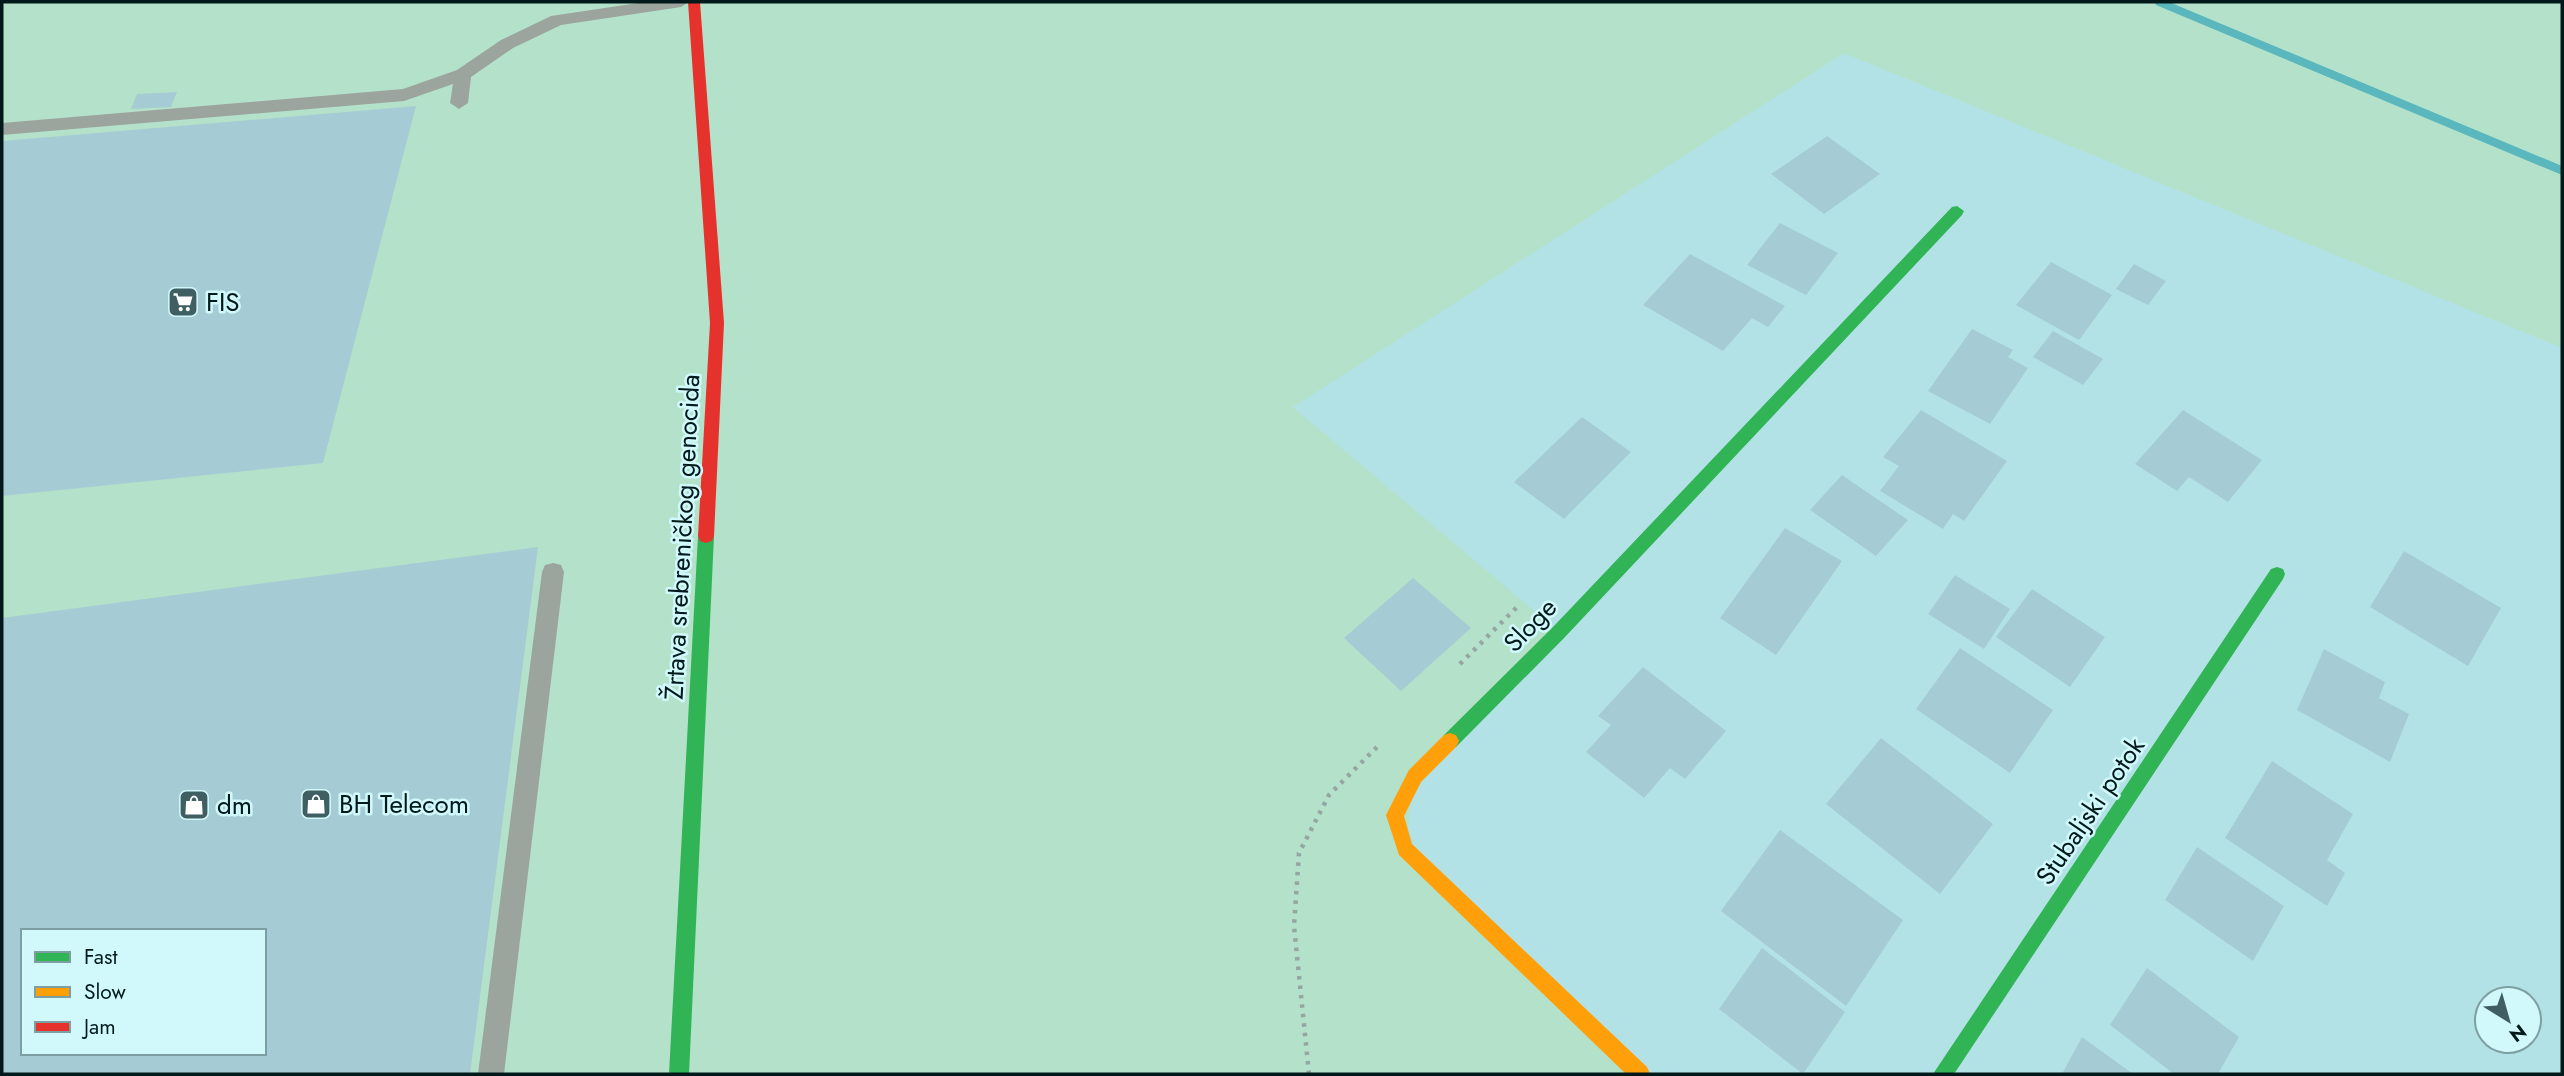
<svg xmlns="http://www.w3.org/2000/svg" width="2564" height="1076" font-family="Jost,sans-serif">
  <style>
    .green { fill: #b4e1c9; fill-rule: evenodd }
    .lines { fill: none; stroke-linecap: round; stroke-linejoin: round }
    .stream { fill: #5ab7be; fill-rule: evenodd }
    .building { fill: #a5ccd4; fill-rule: evenodd }
    .path { stroke: #94a5a2; stroke-width: 4.5; stroke-dasharray: 3.5 6; stroke-linecap: butt }
    .lane { fill: #9ba49d; fill-rule: evenodd }
    .fast { fill: #30b455; fill-rule: evenodd }
    .slow { fill: #ff9f0a; fill-rule: evenodd }
    .jam { fill: #e5322d; fill-rule: evenodd }
    .labels { text-anchor: middle; dominant-baseline: central; stroke-width: 5; stroke-linejoin: round; paint-order: stroke }
    .poi-label { font-size: 26px; fill: #01191b; stroke: #d1f9fc; text-anchor: start }
    .street-label { font-size: 26px; fill: #01191b; stroke: #d1f9fc }
  </style>
  <rect width="100%" height="100%" fill="#b3e2e6"/>
  <path class="green" d="M2,2H2562V348L1844,53L1293,407L1559,632L1415,776L1405,849L1640,1074H2ZM23,931H264V1053H23Z"/>
  <g class="lines">
    <path class="stream" d="M2155,2H2169L2562,166V175L2156,5Z"/>
  </g>
  <g class="building">
    <path d="M177,92L171,107L131,109L137,94Z"/>
    <path d="M416,106L323,463L2,496V141Z"/>
    <path d="M1827,136L1880,174L1824,214L1771,174Z"/>
    <path d="M1780,223L1838,253L1806,295L1747,265Z"/>
    <path d="M1690,254L1785,306L1768,327L1752,318L1723,351L1643,305Z"/>
    <path d="M2051,262L2112,295L2079,340L2016,305Z"/>
    <path d="M2134,264L2166,281L2148,305L2116,289Z"/>
    <path d="M1972,329L2013,350L2008,357L2028,368L1990,424L1928,391Z"/>
    <path d="M2053,331L2103,359L2083,385L2033,357Z"/>
    <path d="M1921,410L2007,461L1964,521L1953,514L1943,529L1880,491L1899,466L1883,457Z"/>
    <path d="M2183,410L2262,460L2228,502L2189,477L2177,491L2135,464Z"/>
    <path d="M1582,417L1631,452L1564,519L1514,482Z"/>
    <path d="M1842,475L1908,520L1876,556L1810,510Z"/>
    <path d="M1785,528L1842,561L1776,655L1720,618Z"/>
    <path d="M538,547L470,1074H2V618ZM23,931H264V1053H23Z"/>
    <path d="M2404,551L2501,608L2468,666L2370,607Z"/>
    <path d="M1955,575L2010,609L1984,649L1928,614Z"/>
    <path d="M1413,578L1471,628L1401,691L1344,638Z"/>
    <path d="M2032,589L2105,637L2070,687L1996,637Z"/>
    <path d="M1960,648L2053,710L2010,773L1916,709Z"/>
    <path d="M2324,649L2385,682L2379,698L2409,714L2390,762L2297,710Z"/>
    <path d="M1643,667L1726,731L1685,779L1670,768L1644,798L1586,752L1611,725L1598,716Z"/>
    <path d="M1881,738L1993,824L1940,894L1826,804Z"/>
    <path d="M2272,761L2353,814L2327,860L2345,873L2327,906L2225,838Z"/>
    <path d="M1780,830L1903,920L1846,1006L1721,911Z"/>
    <path d="M2197,847L2284,906L2253,961L2165,900Z"/>
    <path d="M1762,948L1845,1012L1803,1074L1719,1009Z"/>
    <path d="M2147,968L2239,1037L2218,1074H2174L2110,1025Z"/>
    <path d="M2082,1037L2133,1074H2062Z"/>
  </g>
  <g class="lines">
    <g class="path">
      <path d="M1460,664L1519,605"/>
      <path d="M1309,1074L1294,926L1299,853L1329,795L1380,744"/>
    </g>
    <g class="lane">
      <path d="M645,2H689L681,7L561,25L513,48L471,77L468,103L459,109L450,103L453,84L404,101L2,135V123L403,89L457,70L501,40L551,16Z"/>
      <path d="M553,563L561,565L564,572L504,1074H478L542,572L545,565Z"/>
    </g>
    <g class="fast">
      <path d="M1957,206L1964,211L1962,215L1565,637L1456,747L1450,749L1444,747L1441,741L1444,735L1553,627L1952,207Z"/>
      <path d="M706,529L712,531L714,536L689,1074H669L698,536L700,531Z"/>
      <path d="M2277,567L2283,569L2285,574L2283,579L1954,1074H1933L2271,569Z"/>
    </g>
    <path class="slow" d="M1450,733L1456,735L1459,741L1456,747L1421,782L1404,816L1412,844L1647,1067L1650,1074H1626L1399,855L1386,815L1409,770L1444,735Z"/>
    <path class="jam" d="M688,2H700L724,323L714,536L712,541L706,543L700,541L698,536L710,323Z"/>
  </g>
  <defs>
    <g id="supermarket-square" transform="scale(1.575)"><rect x="-9" y="-9" width="18" height="18" rx="4" fill="#3f5f62" stroke="#d1f9fc"/><path d="M-6-5.5h2.5l.6 2H6L4.5 2H-2.5L-4.4-4H-6ZM-1.5 3.2a1.3 1.3 0 1 0 .1 0ZM3 3.2a1.3 1.3 0 1 0 .1 0Z" fill="#fff"/></g>
    <g id="shop-square" transform="scale(1.575)"><rect x="-9" y="-9" width="18" height="18" rx="4" fill="#3f5f62" stroke="#d1f9fc"/><path d="M-5-2.5h2.3a2.7 3.5 0 0 1 5.4 0H5L5.5 6h-11ZM-1.5-2.5h3a1.5 2.3 0 0 0-3 0Z" fill="#fff"/></g>
  </defs>
  <g fill-rule="evenodd">
    <use href="#supermarket-square" x="183" y="302"/>
    <use href="#shop-square" x="316" y="804"/>
    <use href="#shop-square" x="194" y="805"/>
  </g>
  <g class="labels">
    <g class="poi-label">
      <text x="206" y="302">FIS</text>
      <text x="339" y="804">BH Telecom</text>
      <text x="217" y="805">dm</text>
    </g>
    <g class="street-label">
      <text transform="translate(682 537) rotate(-87)">Žrtava srebreničkog genocida</text>
      <text transform="translate(1530 625) rotate(-46)">Sloge</text>
      <text transform="translate(2090 811) rotate(-56)">Stubaljski potok</text>
    </g>
  </g>
  <rect width="2564" height="1076" fill="none" stroke="#01191b" stroke-width="7"/>
  <rect x="21" y="929" width="245" height="126" fill="#d1f9fc" stroke="#7e9fa2" stroke-width="2"/>
  <rect x="35" y="952" width="35" height="10" fill="#30b455" stroke="#7e9fa2" stroke-width="2"/>
  <text x="84" y="964" font-size="21" fill="#01191b">Fast</text>
  <rect x="35" y="987" width="35" height="10" fill="#ff9f0a" stroke="#7e9fa2" stroke-width="2"/>
  <text x="84" y="999" font-size="21" fill="#01191b">Slow</text>
  <rect x="35" y="1022" width="35" height="10" fill="#e5322d" stroke="#7e9fa2" stroke-width="2"/>
  <text x="84" y="1034" font-size="21" fill="#01191b">Jam</text>
  <g transform="translate(2508 1020) rotate(143)"><circle r="33" fill="#d1f9fc" stroke="#7e9fa2" stroke-width="2"/>
  <path d="M0-5L12 26L0 18L-12 26Z" fill="#3f5f62"/>
  <text y="-10" font-size="19" font-weight="bold" text-anchor="middle" fill="#01191b">N</text>
  </g>
</svg>
